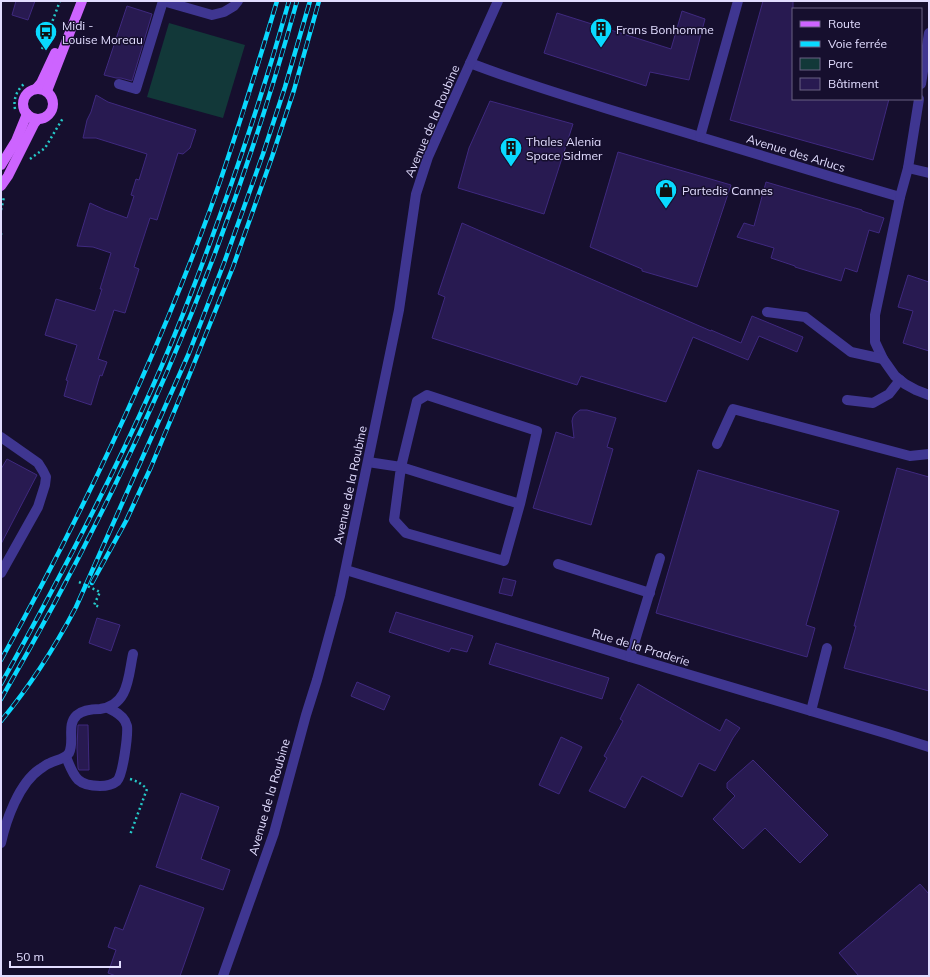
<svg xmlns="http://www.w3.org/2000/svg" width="930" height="977" font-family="Mulish,sans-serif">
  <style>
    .green { fill: #123839 }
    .building { fill: #281a51; stroke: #3f297f }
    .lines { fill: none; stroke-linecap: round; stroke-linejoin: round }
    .path { stroke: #25cac9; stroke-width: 2.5; stroke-dasharray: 2 3; stroke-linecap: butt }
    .minor { stroke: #3f3691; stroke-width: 10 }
    .major { stroke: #cd64ff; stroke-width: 10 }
    .rail-casing { stroke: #09d9ff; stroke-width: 4.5 }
    .rail { stroke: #160f2e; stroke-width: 3; stroke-dasharray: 9; stroke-linecap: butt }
    .labels { text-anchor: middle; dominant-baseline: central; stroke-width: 3; stroke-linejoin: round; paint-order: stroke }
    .poi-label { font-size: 12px; fill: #e2ddff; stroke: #160f2e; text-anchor: start }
    .street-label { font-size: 12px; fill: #e2ddff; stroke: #160f2e }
  </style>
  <rect width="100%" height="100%" fill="#160f2e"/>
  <path class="green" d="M169,23L245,45L223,118L147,97Z"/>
  <g class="building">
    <path d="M16,1H35L28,20L12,15Z"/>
    <path d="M763,1H793V99H889L873,160L730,120Z"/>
    <path d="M127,6L152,14L132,81L121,78H116L104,75Z"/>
    <path d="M682,11L705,19L689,80L650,72L646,86L544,53L557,13L671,49Z"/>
    <path d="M96,95L108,102L196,130L190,148L183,154L178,153L157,220L150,218L134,267L139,269L125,313L114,310L98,359L107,362L102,376L100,375L91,405L64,396L68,381L66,380L77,345L45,335L56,299L95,311L102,289H100L111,253L93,247L77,246L90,203L105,210L127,218L134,196L131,195L136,179L139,180L147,154L96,138H83L87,120L91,112Z"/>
    <path d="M490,101L573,124L544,214L458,188L469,148Z"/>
    <path d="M618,152L731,185L697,287L642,271V269L590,247Z"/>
    <path d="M766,182L862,210V211L884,218L879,233L869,230L857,272L845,268L841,281L795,267V266L771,258L774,248L737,237L744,223L754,226Z"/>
    <path d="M462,223L711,331V330L741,343L752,316L803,337L797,352L759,336L748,360L693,337L666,402L581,376L577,385L432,338L445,297L438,294Z"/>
    <path d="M908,275L929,282V351L903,343L913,311L898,307Z"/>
    <path d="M580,410H587L616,418L607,447L613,449L591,525L533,508L556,432L574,438L572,421L573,417L575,414Z"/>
    <path d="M7,459L37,475L1,544V469Z"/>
    <path d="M897,468L929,477V691L844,668L856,626H854Z"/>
    <path d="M698,470L839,511L806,625L815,628L807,657L656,613Z"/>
    <path d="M503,578L516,581L512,596L499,593Z"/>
    <path d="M396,612L473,636L467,652L451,648L449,652L389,632Z"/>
    <path d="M97,618L120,625L111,651L89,643Z"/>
    <path d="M496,643L609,678L602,699L489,664Z"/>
    <path d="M357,682L390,696L384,710L351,696Z"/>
    <path d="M638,684L720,731L726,719L740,728L733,738L715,771L699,763L682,797L642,776L625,808L589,791L607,758L604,756L623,721L620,719Z"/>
    <path d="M78,725H88L89,770H79L78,768L77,748Z"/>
    <path d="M561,737L582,747L559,794L539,785Z"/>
    <path d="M753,760L828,835L800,863L765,828L743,849L713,819L735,796L727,788V783Z"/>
    <path d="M181,793L219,807L201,859L230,870L223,890L156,867Z"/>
    <path d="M920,884L929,894V976H859L839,953Z"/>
    <path d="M140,885L204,908L180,976H116L108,973L116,950L108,947L115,927L123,930Z"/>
  </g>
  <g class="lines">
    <g class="path">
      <path d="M42,49L60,1"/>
      <path d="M15,109C13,99 17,90 24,84"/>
      <path d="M30,159L45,148L63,118"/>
      <path d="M1,210L4,197"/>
      <path d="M1,233V235"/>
      <path d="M79,582L100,592L94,605L100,607"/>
      <path d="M130,779C137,781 142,784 147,789L130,835"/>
    </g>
    <g class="minor">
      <path d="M163,1L212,15L224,12L234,6L238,1"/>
      <path d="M470,63C524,84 579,100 634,117C722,144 811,171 900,197L875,315V342L883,359L895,376L905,384L916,390L929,395"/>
      <path d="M119,84L136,89L163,1"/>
      <path d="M921,84L929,33"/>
      <path d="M700,137L738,1"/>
      <path d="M908,168L929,173"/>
      <path d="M900,197L908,168L919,99"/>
      <path d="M767,312L805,317L851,352L883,359"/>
      <path d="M847,400L873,403L889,394L900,380"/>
      <path d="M1,437L38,463L43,471L46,477L45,485L38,507L1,573"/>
      <path d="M717,444L733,409L910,456L929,454"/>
      <path d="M368,462L401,467L520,504L537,431L427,395L417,401L401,467L394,520L406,533L504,561L520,504"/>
      <path d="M558,564L650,593"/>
      <path d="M346,570L630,657L888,734L929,747"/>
      <path d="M630,657L660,558"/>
      <path d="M811,711L827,648"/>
      <path d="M66,757C74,776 76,786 100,786C106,786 112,785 117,781C123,775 128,735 127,726C127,726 125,721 125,721C121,714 114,711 108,708"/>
      <path d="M1,843C6,820 19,783 40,769C43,767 47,764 50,763C56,760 65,759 69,753C75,741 66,725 77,715C83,710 92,709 100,709C129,705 128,677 133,654"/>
      <path d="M223,976L274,833L306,715L317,680L340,596L399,310L416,194L428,157L498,1"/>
    </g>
    <g class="major">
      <path d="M36,89L41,83L55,53"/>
      <circle cx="38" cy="104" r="15"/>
      <path d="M47,91L82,1"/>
      <path d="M1,165L16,141L27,114"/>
      <path d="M1,186L8,176L34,124L38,119"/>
    </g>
    <g class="rail-casing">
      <g id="rail">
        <path d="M92,583L126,521L151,467L189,376L233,267L272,157L294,90L319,1"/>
        <path d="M1,660C82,515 153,365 210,210C235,141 256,71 277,1"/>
        <path d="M1,684C55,587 107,489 152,388C182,321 207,252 232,182C253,122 272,62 289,1"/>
        <path d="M1,699C41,630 79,559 114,487C190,332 251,168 297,1"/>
        <path d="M1,721C30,686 55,647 76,607L189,353L224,263L263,154L285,87L310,1"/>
      </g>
    </g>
    <use href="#rail" class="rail"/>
  </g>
  <defs>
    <g id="building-pin" transform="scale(1.15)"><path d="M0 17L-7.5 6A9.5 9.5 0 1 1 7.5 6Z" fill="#09d9ff" stroke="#160f2e"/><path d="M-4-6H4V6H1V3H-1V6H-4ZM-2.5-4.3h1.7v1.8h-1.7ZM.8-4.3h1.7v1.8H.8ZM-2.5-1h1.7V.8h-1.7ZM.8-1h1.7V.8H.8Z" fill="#111"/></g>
    <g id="bus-pin" transform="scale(1.15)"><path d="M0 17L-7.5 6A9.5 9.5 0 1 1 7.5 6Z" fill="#09d9ff" stroke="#160f2e"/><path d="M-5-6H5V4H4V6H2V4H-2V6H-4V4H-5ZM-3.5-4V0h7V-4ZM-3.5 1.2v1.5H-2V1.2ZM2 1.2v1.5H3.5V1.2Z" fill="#111"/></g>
    <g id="shop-pin" transform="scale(1.15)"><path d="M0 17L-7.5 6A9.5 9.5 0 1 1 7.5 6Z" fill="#09d9ff" stroke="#160f2e"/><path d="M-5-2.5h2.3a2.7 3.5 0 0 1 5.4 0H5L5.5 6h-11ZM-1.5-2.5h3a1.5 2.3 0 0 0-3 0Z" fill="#111"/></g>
  </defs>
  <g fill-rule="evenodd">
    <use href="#building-pin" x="601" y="29"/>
    <use href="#bus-pin" x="46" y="32"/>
    <use href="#building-pin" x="511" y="148"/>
    <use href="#shop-pin" x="666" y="190"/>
  </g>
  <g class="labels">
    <g class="poi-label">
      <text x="62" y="25">Midi -<tspan x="62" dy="14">Louise Moreau</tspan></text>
      <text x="616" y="29">Frans Bonhomme</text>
      <text x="526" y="141">Thales Alenia<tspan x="526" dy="14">Space Sidmer</tspan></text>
      <text x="682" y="190">Partedis Cannes</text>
    </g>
    <g class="street-label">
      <text transform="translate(432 121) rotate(-67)">Avenue de la Roubine</text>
      <text transform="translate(796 153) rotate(17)">Avenue des Arlucs</text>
      <text transform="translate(350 485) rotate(-78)">Avenue de la Roubine</text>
      <text transform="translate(641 647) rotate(17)">Rue de la Praderie</text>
      <text transform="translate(269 797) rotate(-74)">Avenue de la Roubine</text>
    </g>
  </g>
  <rect width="930" height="977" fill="none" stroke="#e2ddff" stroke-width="4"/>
  <rect x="792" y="8" width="130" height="92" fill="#160f2e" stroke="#686182"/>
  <rect x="800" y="21" width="20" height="6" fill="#cd64ff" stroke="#686182"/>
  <text x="828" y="28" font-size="12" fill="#e2ddff">Route</text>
  <rect x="800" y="41" width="20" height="6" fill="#09d9ff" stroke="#686182"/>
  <text x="828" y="48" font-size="12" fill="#e2ddff">Voie ferrée</text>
  <rect x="800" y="58" width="20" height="12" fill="#123839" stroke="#686182"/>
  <text x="828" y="68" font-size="12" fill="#e2ddff">Parc</text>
  <rect x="800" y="78" width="20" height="12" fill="#281a51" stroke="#686182"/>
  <text x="828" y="88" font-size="12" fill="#e2ddff">Bâtiment</text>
  <path d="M10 961v6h110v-6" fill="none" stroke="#e2ddff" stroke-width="2"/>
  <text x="16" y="961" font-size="12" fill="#e2ddff" stroke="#160f2e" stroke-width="3" paint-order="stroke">50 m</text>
</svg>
